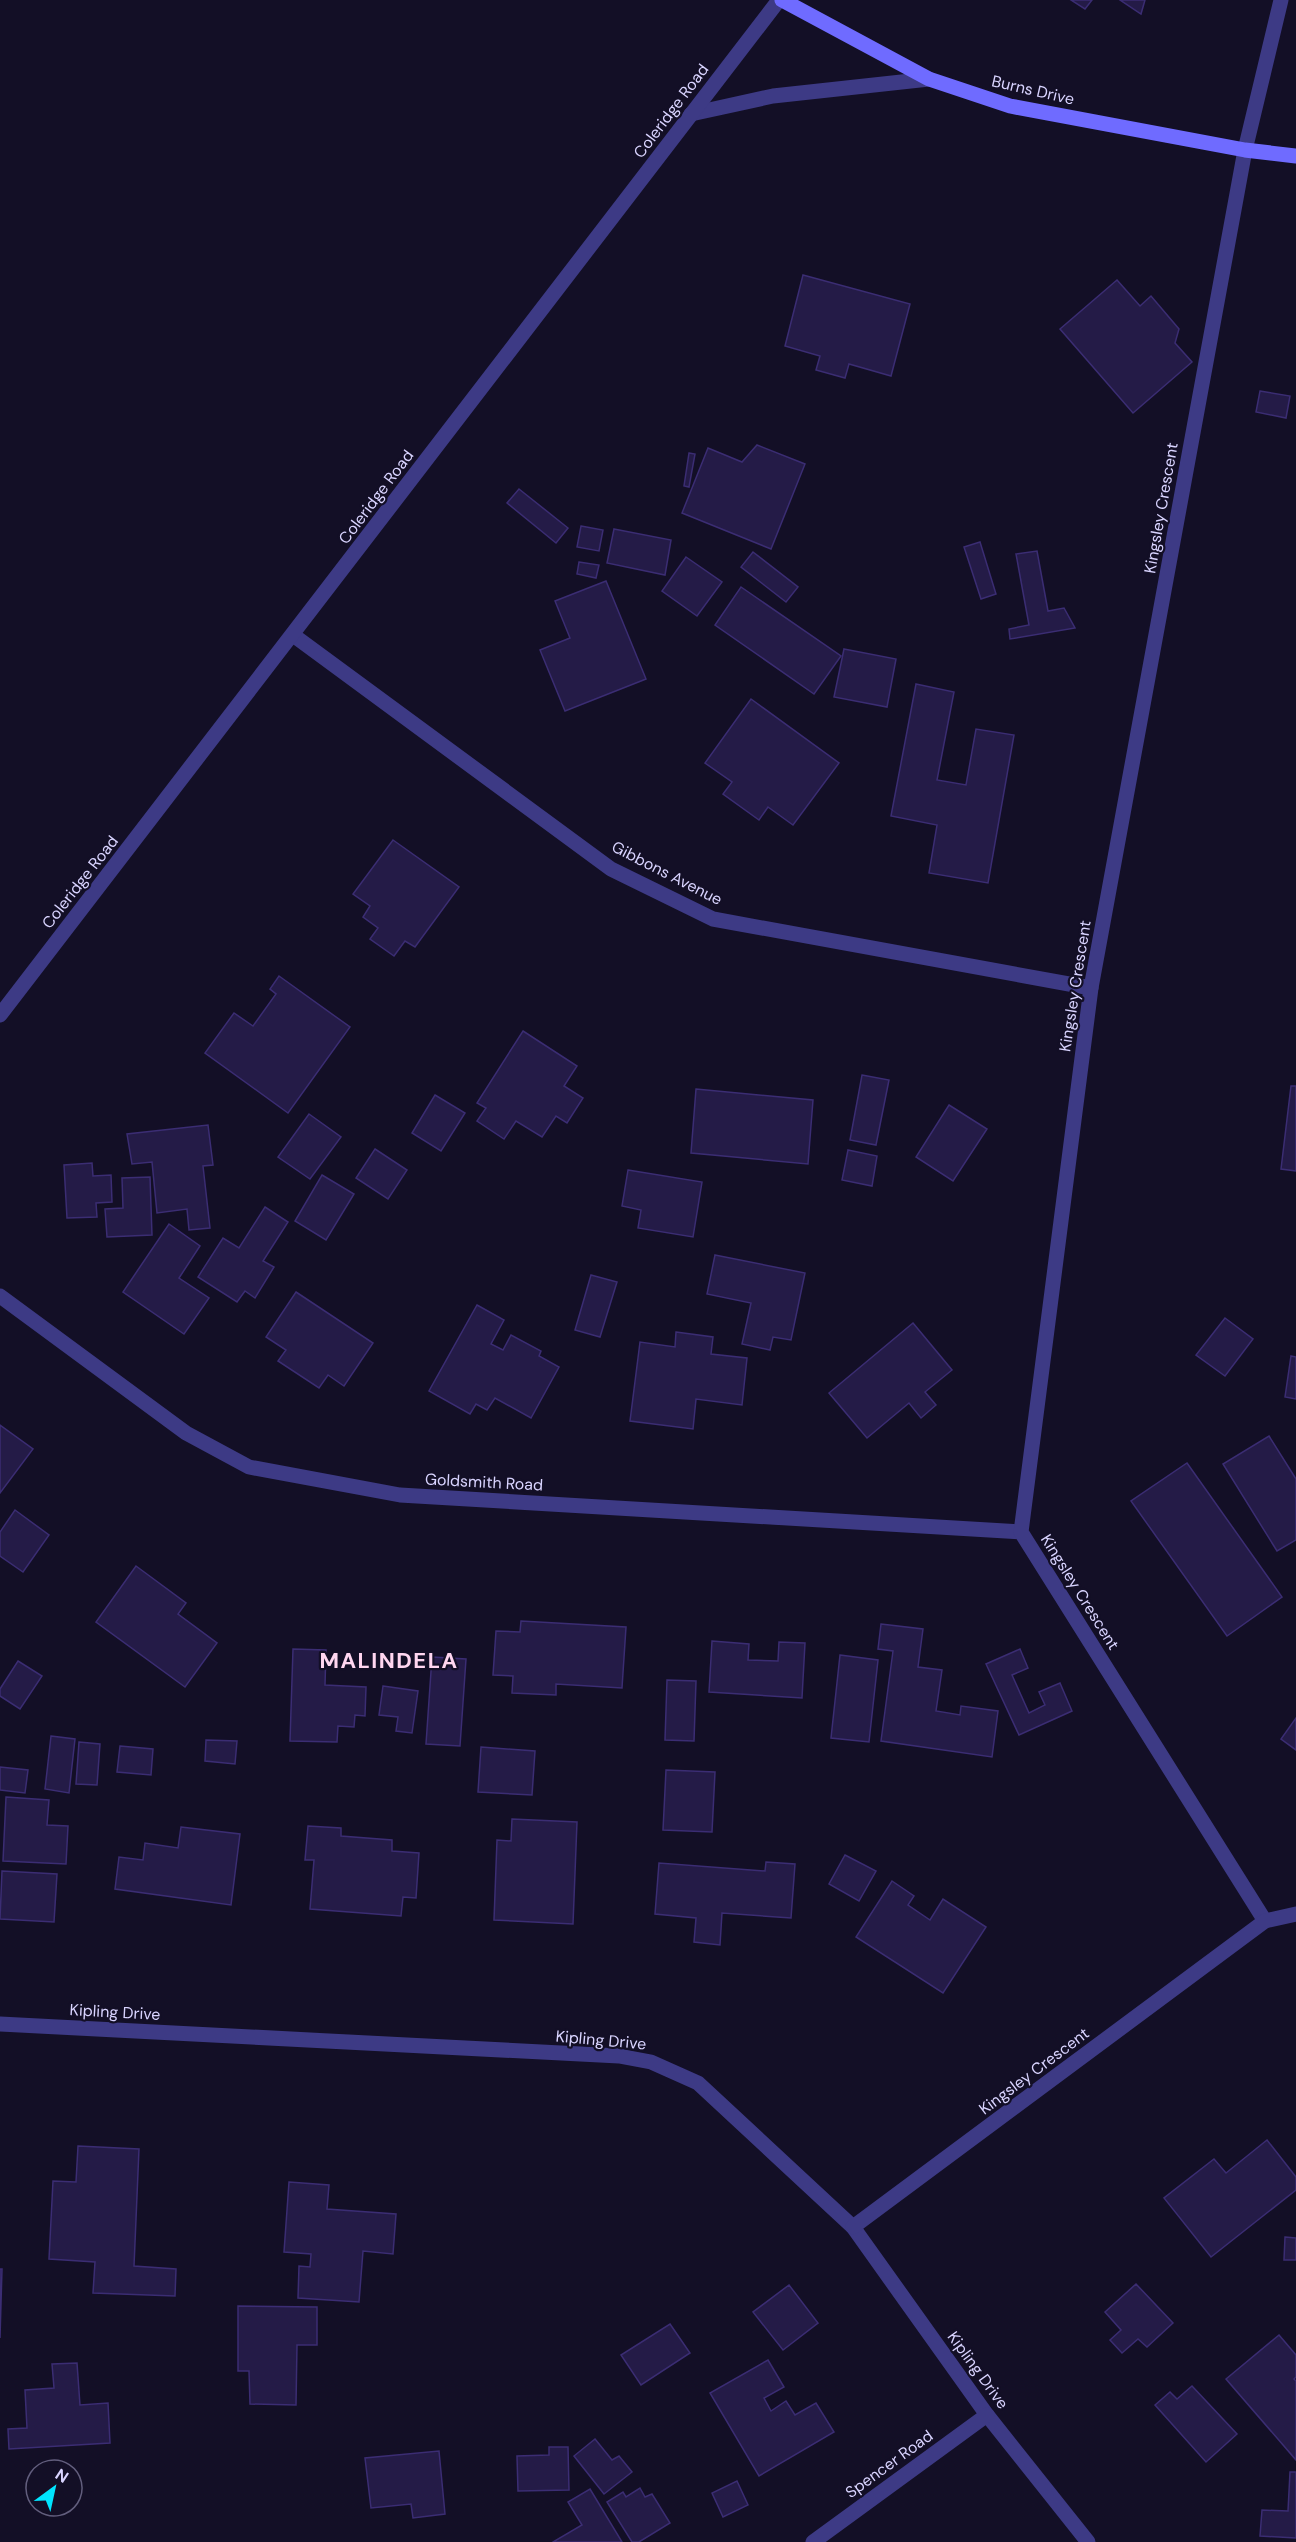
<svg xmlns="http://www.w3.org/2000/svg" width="1296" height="2542" font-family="'DM Sans',sans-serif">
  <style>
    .building { fill: #241b47; stroke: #3b2d73; stroke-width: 1.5 }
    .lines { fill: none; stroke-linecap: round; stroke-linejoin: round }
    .minor { stroke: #3d3a85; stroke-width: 15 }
    .secondary { stroke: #6f6bff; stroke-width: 15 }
    .labels { text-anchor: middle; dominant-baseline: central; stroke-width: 4.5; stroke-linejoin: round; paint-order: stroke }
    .street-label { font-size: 16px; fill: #d9d4ff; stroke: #130f26 }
    .district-label { font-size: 22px; font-weight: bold; letter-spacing: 1.5px; fill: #ffd6f0; stroke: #130f26 }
  </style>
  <rect width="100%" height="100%" fill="#130f26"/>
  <g class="building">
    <path d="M1071,0H1092L1085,9Z"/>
    <path d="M1120,0H1145L1141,14Z"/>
    <path d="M803,275L910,304L891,376L849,364L845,378L816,370L820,356L785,346Z"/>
    <path d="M1117,280L1140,306L1151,296L1179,329L1175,343L1192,362L1133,413L1060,329Z"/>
    <path d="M1260,391L1290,396L1286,418L1256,412Z"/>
    <path d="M757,445L805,464L771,549L682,513L708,448L742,462Z"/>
    <path d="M689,453L695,454L689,487L684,486Z"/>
    <path d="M519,489L568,528L556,543L507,503Z"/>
    <path d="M581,526L603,530L599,551L577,547Z"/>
    <path d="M614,529L671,540L665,575L607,563Z"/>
    <path d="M980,542L996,594L981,599L964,547Z"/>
    <path d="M1037,551L1048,611L1064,608L1075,628L1010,639L1009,629L1029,625L1016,554Z"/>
    <path d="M753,552L798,587L786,602L741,567Z"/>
    <path d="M686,557L722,582L697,616L662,591Z"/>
    <path d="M579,562L599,565L596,578L577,574Z"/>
    <path d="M606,581L646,679L565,711L540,650L570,638L555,601Z"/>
    <path d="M741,587L841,656L814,694L715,625Z"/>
    <path d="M844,649L896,659L887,707L834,697Z"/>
    <path d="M916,684L954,692L937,780L966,785L976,729L1014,735L988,883L929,873L937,825L891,816Z"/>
    <path d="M751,699L839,763L793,825L768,807L759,820L723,794L732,782L705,763Z"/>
    <path d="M393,840L459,887L415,947L405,941L394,956L370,939L378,928L363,917L370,906L353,894Z"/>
    <path d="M279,976L350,1027L288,1113L205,1053L234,1013L253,1026L276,994L270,989Z"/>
    <path d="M523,1031L577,1066L564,1086L583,1098L567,1123L556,1116L542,1137L516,1121L504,1139L477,1121L486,1108L477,1103Z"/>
    <path d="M862,1075L889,1080L876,1145L850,1140Z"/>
    <path d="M1291,1086H1296V1171L1281,1169Z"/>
    <path d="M696,1089L813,1100L808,1164L691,1153Z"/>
    <path d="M435,1095L465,1113L441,1151L412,1133Z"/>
    <path d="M949,1105L987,1129L953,1181L916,1157Z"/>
    <path d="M309,1114L341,1137L310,1179L278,1157Z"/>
    <path d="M208,1125L213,1165L203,1166L210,1228L189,1230L187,1209L157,1213L152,1162L132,1164L127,1134Z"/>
    <path d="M375,1149L407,1170L388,1199L356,1178Z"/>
    <path d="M848,1150L877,1156L872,1186L842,1180Z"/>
    <path d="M92,1163L93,1176L111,1175L112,1202L96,1203L97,1217L67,1218L64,1165Z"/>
    <path d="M628,1170L702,1182L693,1237L638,1228L641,1210L622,1206Z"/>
    <path d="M322,1175L354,1194L326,1240L295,1221Z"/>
    <path d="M150,1177L152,1235L107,1237L105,1209L123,1208L122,1178Z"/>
    <path d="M265,1207L288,1222L263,1261L274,1267L255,1298L245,1291L237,1302L198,1277L223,1238L239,1248Z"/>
    <path d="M169,1224L200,1246L179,1278L209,1298L184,1334L123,1292Z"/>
    <path d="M715,1255L805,1273L791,1340L773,1337L770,1350L742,1344L751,1303L707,1294Z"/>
    <path d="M591,1275L617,1282L600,1337L575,1330Z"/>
    <path d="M296,1292L373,1343L344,1386L328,1375L319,1388L278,1361L286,1350L266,1337Z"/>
    <path d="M477,1305L504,1320L491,1344L503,1350L511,1335L541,1351L539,1356L559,1367L531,1418L495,1398L487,1410L476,1404L470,1414L429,1391Z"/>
    <path d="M1225,1318L1253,1339L1225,1376L1196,1355Z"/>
    <path d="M913,1323L952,1370L925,1392L936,1405L921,1418L909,1403L867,1438L829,1393Z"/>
    <path d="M676,1332L713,1337L711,1354L747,1358L742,1405L696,1399L693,1429L630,1421L640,1342L675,1347Z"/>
    <path d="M1291,1356L1296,1357V1399L1285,1397Z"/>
    <path d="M0,1425L33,1449L0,1493Z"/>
    <path d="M1269,1436L1296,1479V1540L1277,1551L1223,1464Z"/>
    <path d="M1187,1463L1282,1597L1227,1636L1131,1501Z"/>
    <path d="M15,1510L49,1535L23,1572L0,1556V1532Z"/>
    <path d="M136,1566L186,1603L178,1614L217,1643L185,1687L96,1622Z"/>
    <path d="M521,1621L626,1627L622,1688L556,1684V1695L512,1693L513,1676L493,1675L496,1631L520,1632Z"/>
    <path d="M881,1624L923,1629L918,1667L942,1670L936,1711L960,1715L961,1706L998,1711L992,1757L881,1741L893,1651L878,1649Z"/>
    <path d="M712,1641L749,1644L748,1660L778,1661L779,1642L805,1643L802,1698L709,1692Z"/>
    <path d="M293,1649L326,1650L325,1685L366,1687L365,1716L355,1715L354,1727L338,1726L337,1742L290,1741Z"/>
    <path d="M1020,1649L1028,1668L1012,1675L1029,1713L1045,1705L1039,1692L1060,1683L1072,1711L1019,1735L986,1664Z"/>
    <path d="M840,1655L878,1660L869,1742L831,1738Z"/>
    <path d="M432,1657L466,1659L460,1746L426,1744Z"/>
    <path d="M18,1661L42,1676L20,1709L0,1696V1689Z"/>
    <path d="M667,1680L696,1681L694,1741L665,1740Z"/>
    <path d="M383,1686L418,1691L412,1733L396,1731L398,1717L379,1715Z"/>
    <path d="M1296,1718V1750L1281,1739Z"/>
    <path d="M51,1736L75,1739L69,1793L45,1789Z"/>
    <path d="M206,1740L237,1741L235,1764L205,1761Z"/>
    <path d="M79,1742L100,1744L97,1785L76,1784Z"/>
    <path d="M120,1746L153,1749L151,1775L117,1772Z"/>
    <path d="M481,1747L535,1751L532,1795L478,1792Z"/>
    <path d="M0,1767L28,1770L25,1793L0,1790Z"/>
    <path d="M666,1770L715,1772L712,1832L663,1830Z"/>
    <path d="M6,1797L49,1800L47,1825L68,1826L66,1864L3,1861Z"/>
    <path d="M512,1819L577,1822L573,1924L494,1920L497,1840L511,1841Z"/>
    <path d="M308,1826L341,1828V1836L392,1840V1851L419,1853L416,1898L403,1897L401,1916L310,1909L314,1860H305Z"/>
    <path d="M181,1827L240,1834L231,1905L115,1889L119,1857L143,1860L145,1843L178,1848Z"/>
    <path d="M845,1855L876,1871L859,1901L829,1884Z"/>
    <path d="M766,1862L795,1864L791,1918L722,1913L720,1945L694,1942L696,1918L655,1914L659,1863L765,1871Z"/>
    <path d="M2,1871L57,1874L54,1922L0,1919Z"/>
    <path d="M892,1881L914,1896L908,1905L930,1920L943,1899L986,1927L943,1993L856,1937Z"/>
    <path d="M1267,2140L1296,2177V2190L1211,2257L1164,2198L1214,2159L1226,2173Z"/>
    <path d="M78,2146L139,2149L134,2266L176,2269L175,2296L93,2293L95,2262L49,2259L53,2181L76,2182Z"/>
    <path d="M289,2182L329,2185L327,2209L396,2214L393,2254L363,2251L359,2302L298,2298L299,2266L310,2267L311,2254L284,2252Z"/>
    <path d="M1285,2237L1296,2238V2260H1284Z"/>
    <path d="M0,2269H2L0,2338Z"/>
    <path d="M1136,2284L1173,2323L1147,2347L1138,2339L1122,2353L1110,2340L1121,2330L1105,2312Z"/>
    <path d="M789,2285L818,2323L783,2350L753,2312Z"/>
    <path d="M238,2306L317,2307V2345H297L296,2405L250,2404L249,2371H238Z"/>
    <path d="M670,2324L690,2353L641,2385L621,2355Z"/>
    <path d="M1279,2335L1296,2355V2377L1294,2379L1296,2381V2460L1226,2379Z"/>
    <path d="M768,2360L784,2387L764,2398L771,2411L786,2401L795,2415L816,2403L834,2432L759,2476L710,2393Z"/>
    <path d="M77,2363L80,2405L108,2403L110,2443L9,2449L8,2429L27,2428L25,2390L54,2388L52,2364Z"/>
    <path d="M1192,2386L1237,2434L1206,2462L1155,2405L1170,2392L1177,2399Z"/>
    <path d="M595,2439L612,2460L619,2456L632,2472L604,2494L574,2456Z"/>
    <path d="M549,2447H568L569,2490L518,2491L517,2456L549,2455Z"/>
    <path d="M439,2451L445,2514L413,2518L411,2504L371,2508L365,2458Z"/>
    <path d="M1290,2472H1296V2538L1260,2536L1262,2510L1288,2511Z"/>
    <path d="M737,2481L748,2505L723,2517L712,2493Z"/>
    <path d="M640,2488L645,2497L652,2494L670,2523L639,2542H632L607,2502L623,2492L626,2497Z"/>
    <path d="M590,2489L622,2542H553L582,2525L568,2502Z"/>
  </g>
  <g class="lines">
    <g class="minor">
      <path d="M691,114L773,96L929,79"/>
      <path d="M293,635L611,869L713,919L1091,988"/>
      <path d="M0,1015L779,0"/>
      <path d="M0,1296L186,1433L249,1467L400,1495L1021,1532"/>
      <path d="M1265,1921L1021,1532L1091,988L1245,150L1281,0"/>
      <path d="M0,2024L619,2056L651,2062L698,2083L853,2227L987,2415L1088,2542"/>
      <path d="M853,2227L1265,1921L1296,1914"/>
      <path d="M813,2542L987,2415"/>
    </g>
    <path class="secondary" d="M782,0L929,79L1010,106L1245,150L1296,156"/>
  </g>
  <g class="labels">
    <g class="street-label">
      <text transform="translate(1033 90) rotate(13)">Burns Drive</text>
      <text transform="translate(671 111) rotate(-53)">Coleridge Road</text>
      <text transform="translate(376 497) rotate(-53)">Coleridge Road</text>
      <text transform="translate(1161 508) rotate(-80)">Kingsley Crescent</text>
      <text transform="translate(667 873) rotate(27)">Gibbons Avenue</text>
      <text transform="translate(80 882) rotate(-52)">Coleridge Road</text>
      <text transform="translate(1075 986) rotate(-81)">Kingsley Crescent</text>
      <text transform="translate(484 1482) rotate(3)">Goldsmith Road</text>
      <text transform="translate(1080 1592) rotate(58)">Kingsley Crescent</text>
      <text transform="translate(115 2012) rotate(3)">Kipling Drive</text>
      <text transform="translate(601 2040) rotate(5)">Kipling Drive</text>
      <text transform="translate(1034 2071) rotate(-37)">Kingsley Crescent</text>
      <text transform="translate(978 2370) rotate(54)">Kipling Drive</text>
      <text transform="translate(889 2464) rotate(-36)">Spencer Road</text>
    </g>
    <g class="district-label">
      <text x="389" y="1660">MALINDELA</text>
    </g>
  </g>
  <g transform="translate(54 2488) rotate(33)"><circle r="28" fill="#130f26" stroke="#625e7d" stroke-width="1.5"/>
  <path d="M0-4.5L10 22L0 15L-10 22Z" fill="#00e5ff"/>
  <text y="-9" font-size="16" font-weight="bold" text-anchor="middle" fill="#d9d4ff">N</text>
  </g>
</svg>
